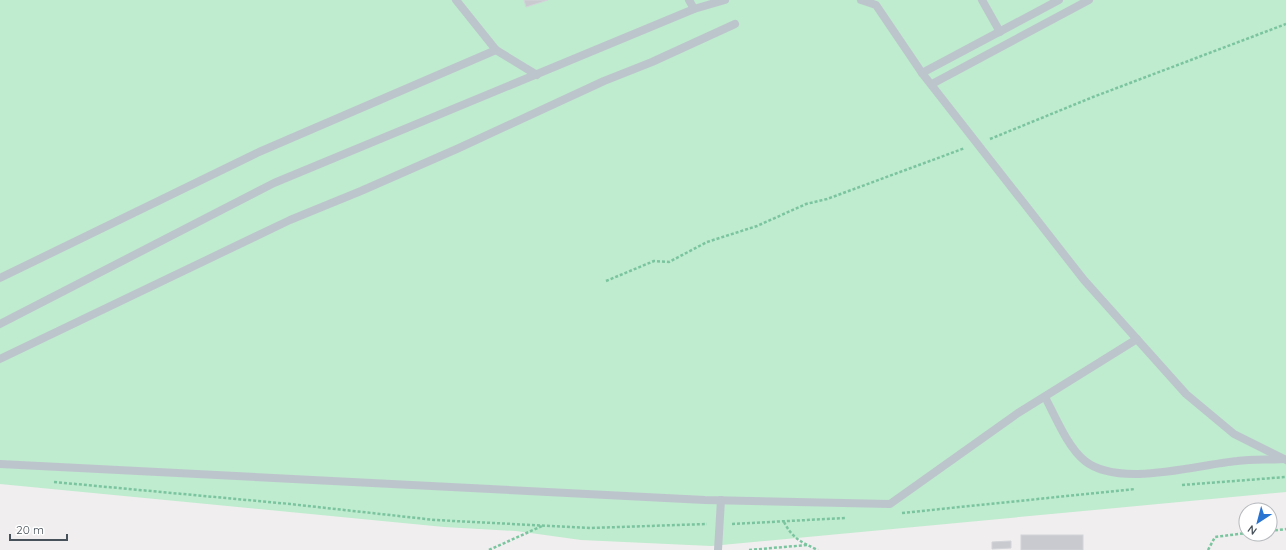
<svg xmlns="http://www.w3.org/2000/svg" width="1286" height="550" font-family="Quicksand,sans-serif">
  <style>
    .green { fill: #bfebcf }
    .building { fill: #c8cad0; stroke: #d2d4d9 }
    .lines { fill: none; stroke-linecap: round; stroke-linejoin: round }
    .path { stroke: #7ac59f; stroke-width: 2.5; stroke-dasharray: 3 2; stroke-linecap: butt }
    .service { stroke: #bdc5cc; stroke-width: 8 }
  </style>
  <rect width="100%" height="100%" fill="#f0eeee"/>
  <path class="green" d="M0,0H1286V492L711,546L581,540L516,531L444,527L0,484Z"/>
  <g class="building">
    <path d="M524,0H548L526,7Z"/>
    <rect x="1021" y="535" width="62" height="15"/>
    <path d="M1011,541V548L992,549V542Z"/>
  </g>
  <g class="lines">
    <g class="path">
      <path d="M990,139L1093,97L1286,24"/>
      <path d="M606,281L654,261L669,262L707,242L757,226L806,204L827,199L965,148"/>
      <path d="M54,482L290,504L435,520L590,528L707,524"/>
      <path d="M1182,485L1286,477"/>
      <path d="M902,513L1135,489"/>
      <path d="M784,522C792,538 802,543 818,550"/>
      <path d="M732,524L845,518"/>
      <path d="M1270,531L1286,529"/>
      <path d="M489,550L542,526"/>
      <path d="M749,550L807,545"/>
      <path d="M1208,550L1215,537L1246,533"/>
    </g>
    <g class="service">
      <path d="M456,0L496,50L537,75"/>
      <path d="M689,0L694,9"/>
      <path d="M861,0L876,5L922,73L1084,280L1186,394L1234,434L1286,460"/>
      <path d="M982,0L1000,32"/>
      <path d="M922,73L1059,0"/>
      <path d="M932,84L1089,0"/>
      <path d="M0,278L259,152L496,50"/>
      <path d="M0,324L274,183L694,9L725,0"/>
      <path d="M0,359L290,220L361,191L459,148L604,81L652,62L735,24"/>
      <path d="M1045,397C1055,416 1068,448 1085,461C1119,488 1196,465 1237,461C1253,459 1268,460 1283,459"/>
      <path d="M0,464L705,500L890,504L1018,413L1137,339"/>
      <path d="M718,550L721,500"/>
    </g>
  </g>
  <g transform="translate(1258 522) rotate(216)"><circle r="19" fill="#ffffff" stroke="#b5b9bd"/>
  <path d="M0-3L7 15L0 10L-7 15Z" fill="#2874d0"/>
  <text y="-6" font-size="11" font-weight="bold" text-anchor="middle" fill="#475159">N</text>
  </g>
  <path d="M10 534v6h57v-6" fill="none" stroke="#475159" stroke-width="2"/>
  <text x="16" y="534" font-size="12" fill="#475159" stroke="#ffffff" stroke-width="3" paint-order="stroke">20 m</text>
</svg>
